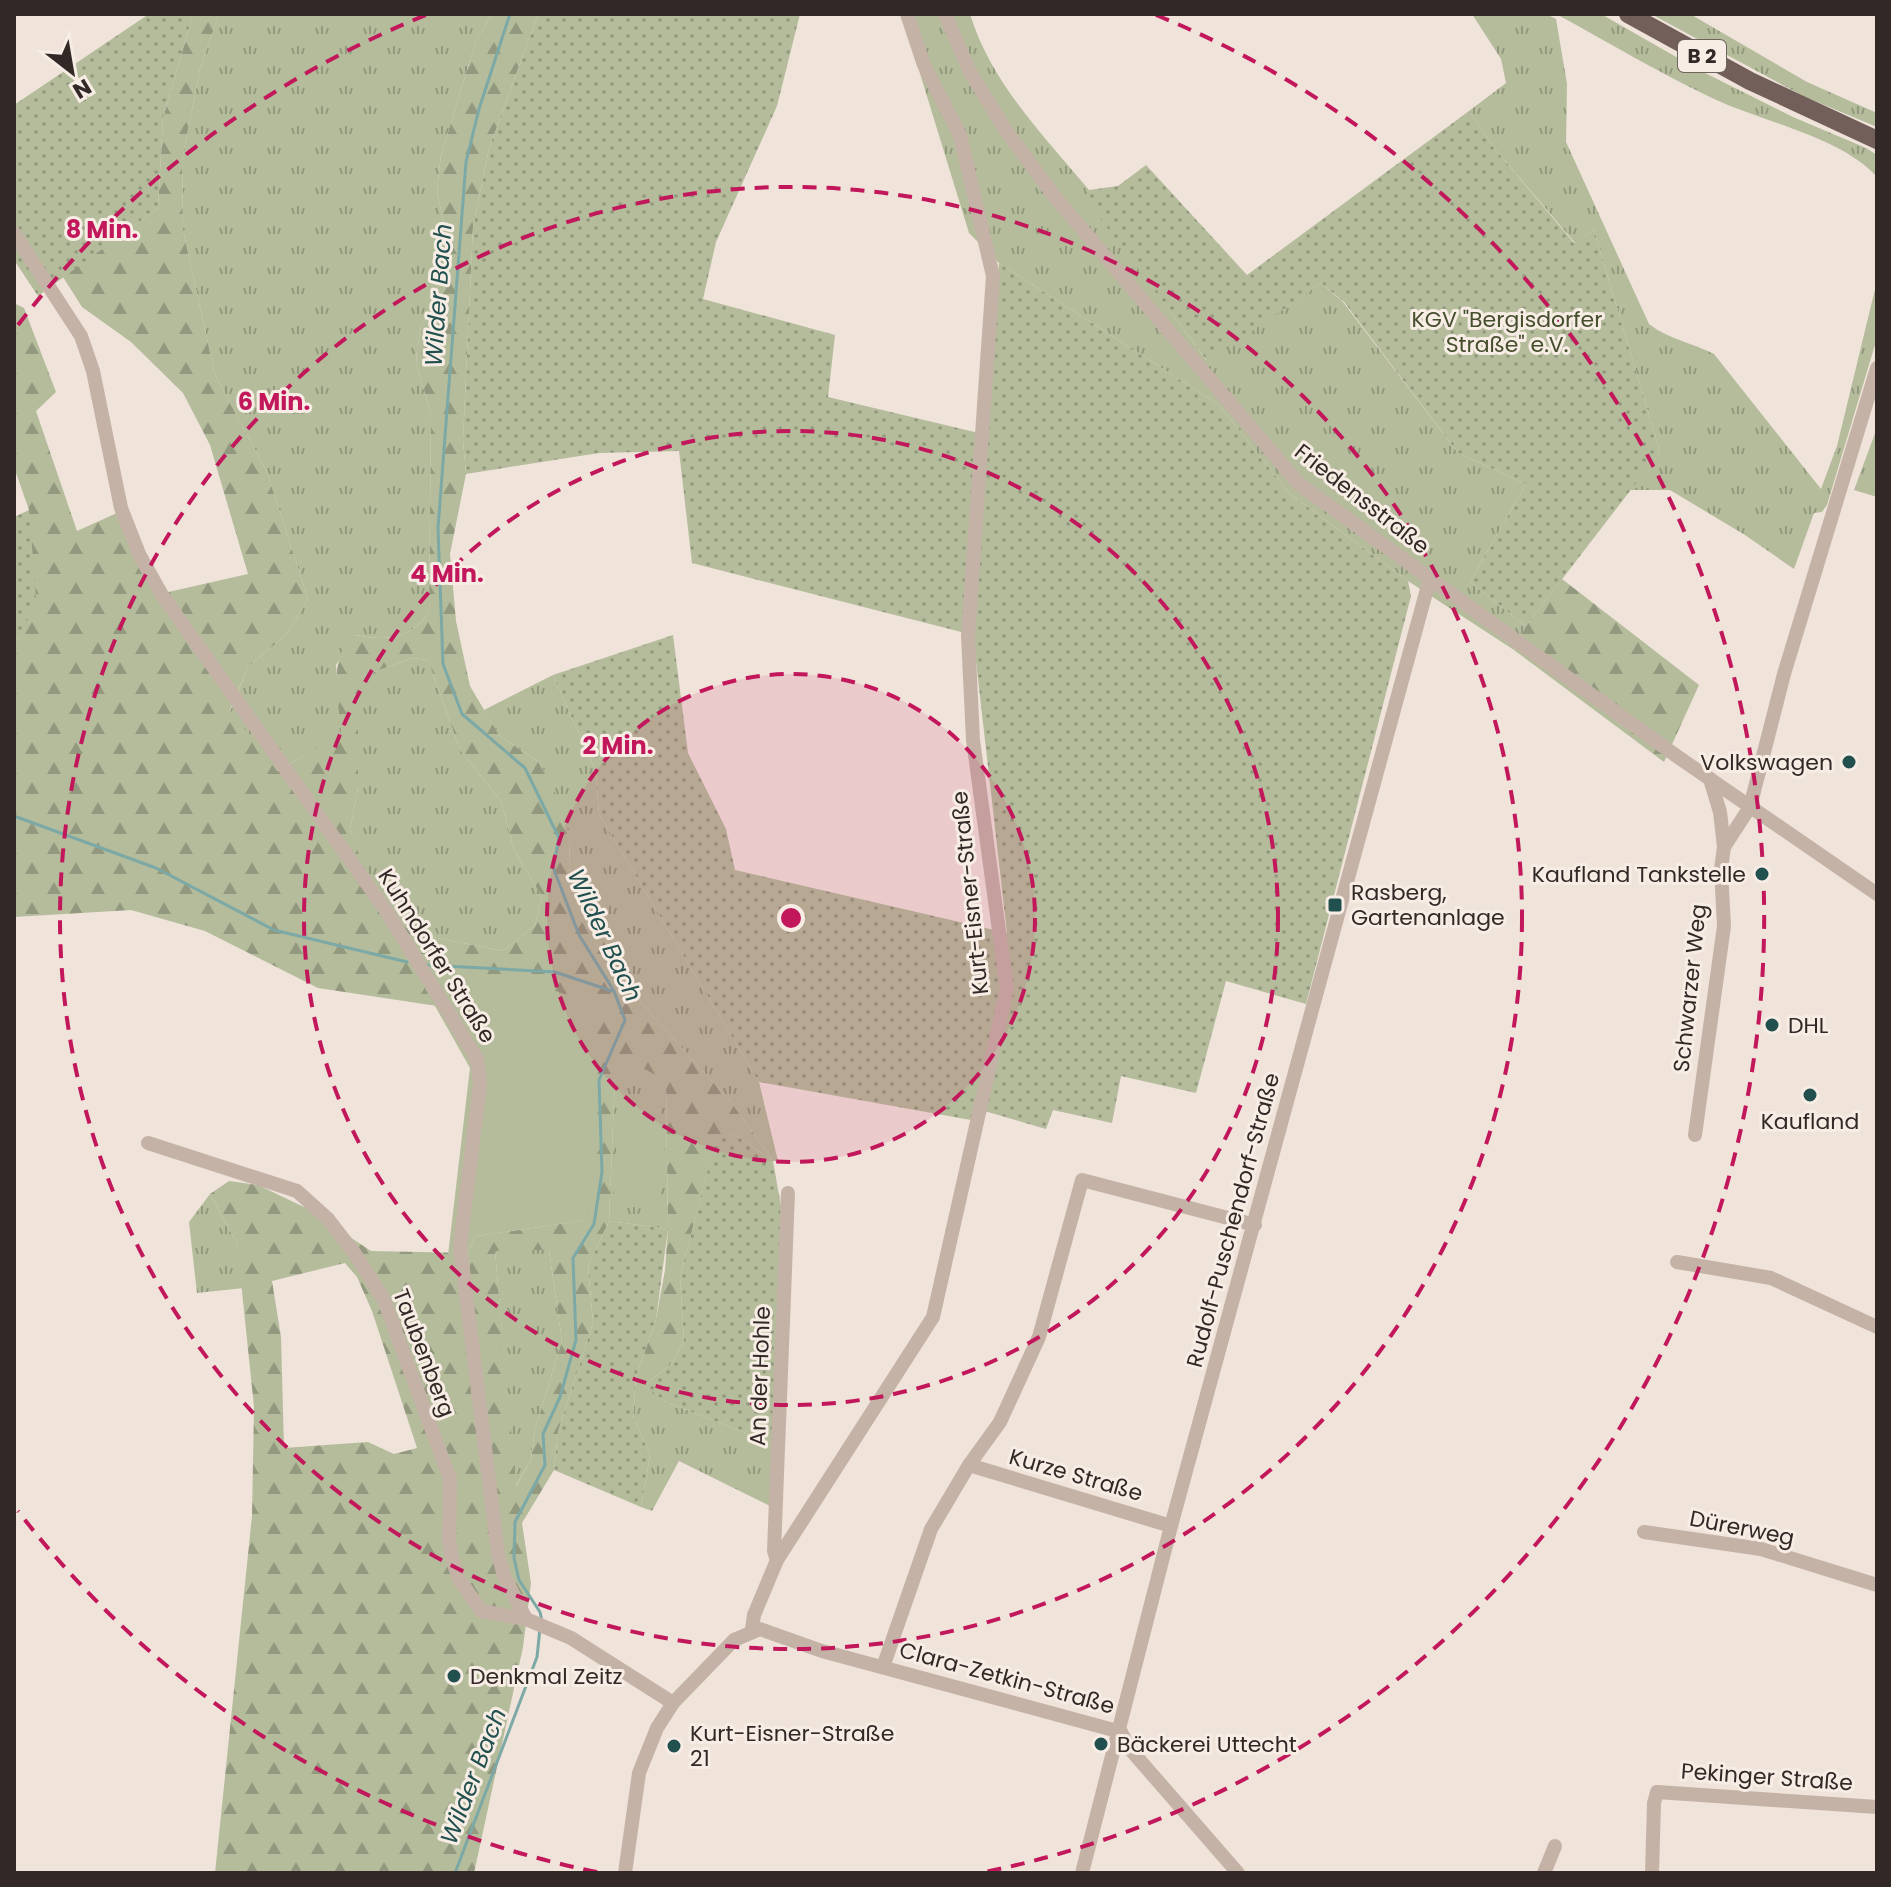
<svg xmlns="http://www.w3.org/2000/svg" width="1891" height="1887" font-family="Poppins,sans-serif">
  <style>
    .grass { fill: url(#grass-tufts) }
    .forest { fill: url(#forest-firs); fill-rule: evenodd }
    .garden { fill: url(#garden-dots) }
    .pitch { fill: #b4bc9b }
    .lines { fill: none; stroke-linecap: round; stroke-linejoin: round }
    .stream { stroke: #7ca9a6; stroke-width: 3 }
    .minor { stroke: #c5b2a7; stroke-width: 14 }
    .major { stroke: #735f59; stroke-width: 18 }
    .ring { fill: none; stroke: #c2185b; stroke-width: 4; stroke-dasharray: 14 10 }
    .poi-dot { fill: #21504f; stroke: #f7ede5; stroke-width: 3 }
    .labels { text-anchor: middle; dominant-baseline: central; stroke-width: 6; stroke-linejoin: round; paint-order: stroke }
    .shield { fill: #f7ede5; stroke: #6d6460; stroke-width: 2 }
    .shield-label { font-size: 20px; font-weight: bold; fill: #322927 }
    .park-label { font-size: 22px; fill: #454e2d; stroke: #f7ede5 }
    .street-label { font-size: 22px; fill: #322927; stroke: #f7ede5 }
    .poi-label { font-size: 22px; fill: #322927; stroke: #f7ede5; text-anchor: start }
    .water-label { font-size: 24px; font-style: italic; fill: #21504f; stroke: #f7ede5 }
    .centre { fill: #c2185b; stroke: #f7ede5; stroke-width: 4 }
    .ring-label { font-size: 24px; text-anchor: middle; font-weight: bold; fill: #c2185b; stroke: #f7ede5; stroke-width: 6; stroke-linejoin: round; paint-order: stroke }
  </style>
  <defs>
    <pattern id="grass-tufts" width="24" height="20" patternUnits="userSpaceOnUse" patternTransform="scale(2)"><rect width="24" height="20" fill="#b4bc9b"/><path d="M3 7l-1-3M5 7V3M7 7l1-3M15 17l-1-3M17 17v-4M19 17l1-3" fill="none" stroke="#93997e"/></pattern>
    <pattern id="forest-firs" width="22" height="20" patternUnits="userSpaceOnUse" patternTransform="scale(2)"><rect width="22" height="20" fill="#b4bc9b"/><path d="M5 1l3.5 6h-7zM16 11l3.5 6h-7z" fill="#93997e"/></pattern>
    <pattern id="garden-dots" width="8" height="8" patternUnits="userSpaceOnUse" patternTransform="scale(2)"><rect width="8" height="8" fill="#b4bc9b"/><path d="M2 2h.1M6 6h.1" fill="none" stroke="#93997e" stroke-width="1.8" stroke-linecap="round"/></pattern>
  </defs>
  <rect width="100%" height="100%" fill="#efe3da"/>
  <g class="grass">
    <path d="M219,14H492L476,41L441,155L437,190L444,226L435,303L421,326L417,350L416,364L431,413L429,611C412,640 386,641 355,635L336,665L342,735L276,771L230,711L248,667L286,635L308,599L267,472L215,375L183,230L182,160L200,69Z"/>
    <path d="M910,14H970C991,83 1044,136 1089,190L1092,206L1207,361L1321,283L1343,302L1458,453L1526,484L1470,582L1526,626L1514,650L1408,581L1290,494L1219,405L999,263L969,233L914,54Z"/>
    <path d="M1472,14H1546L1556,19L1567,84L1566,142L1649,324C1668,339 1693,343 1714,354L1821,489L1837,446L1877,281V338L1827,505L1822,512L1814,513L1794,569L1745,535L1670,490H1630L1660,452L1594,230L1575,243L1495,149L1469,111L1506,83L1501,59Z"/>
    <path d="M1556,14H1601L1699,70L1793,117L1866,148L1877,155V177C1842,137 1760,121 1712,98C1659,73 1608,42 1556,14Z"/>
    <path d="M1651,14H1690L1807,82L1877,113V127L1803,96Z"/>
    <path d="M1877,428V497L1854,490Z"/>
    <path d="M412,658L428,660L460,750L501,801L514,850L542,897L535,925L503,951L437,938L402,926L364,872L350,829L358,788V678Z"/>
    <path d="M553,675L596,772L599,814L759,1082L778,1161H773L731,1102L636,997L569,869L570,840L540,763L499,735L484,710Z"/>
    <path d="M636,1063L666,1080L668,1229L609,1221L615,1077Z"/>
    <path d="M210,1194L237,1243L244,1288L197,1293L189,1222Z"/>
    <path d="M495,1250H549L562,1341L535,1429L531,1460L515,1487Z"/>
    <path d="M636,1377L664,1401L776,1445L774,1508L679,1461L652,1511L641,1507L650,1455L633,1416Z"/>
  </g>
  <g class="forest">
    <path d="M193,14H219L200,69L182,160L183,230L215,375L267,472L308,599L286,635L248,667L230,710L277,771L341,734C340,703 326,656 355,635C386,641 412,640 429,611L431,413L416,364L417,350L421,326L435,303L444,226L437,190L441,155L476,41L492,14H538L489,149L473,227L463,440L466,474L450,554L456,621L470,686L499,735L540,763L563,809L570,840L569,869L636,997L731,1102L773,1161L734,1134L715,1143L680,1277L684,1342L672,1363L645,1385L636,1377L656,1319L665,1270L668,1229L666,1081L636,1064L615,1077L609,1221L588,1266L593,1323L558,1432L554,1470L522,1523L531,1583L523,1647L474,1873H215L252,1516L254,1407L237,1243L210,1194L229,1181L258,1185L308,1209L371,1251L468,1253L476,1236L587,1220L490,980L458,971L437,1006L318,988L205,931L131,910L14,917V640L20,638L29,510L14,467V303L24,308L56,392L36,411L77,531L117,513L155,595L248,574L210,445L183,393L131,342L82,307L63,277L158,208L163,118ZM412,658L428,660L460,750L501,801L514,850L542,897L535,925L503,951L437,938L402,926L365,872L350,829L358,788V678ZM549,1250L562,1341L535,1429L531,1460L516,1486L495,1251ZM345,1263L357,1277L372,1311L417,1448L394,1454L368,1442L284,1448L281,1337L272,1281Z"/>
    <path d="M1562,579L1699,685L1664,762L1514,650L1526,626Z"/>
  </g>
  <g class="garden">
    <path d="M149,14H193L163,118L158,208L38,296L14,260V105Z"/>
    <path d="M538,14H800L777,106L716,242L703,299L835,335L828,397L987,435L999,263L1219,405L1290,494L1408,581L1411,596L1306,1004L1226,981L1196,1093L1121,1076L1112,1123L1053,1110L1046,1129L974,1108L971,1120L759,1082L599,814L596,772L553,675L673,635L688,753L726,829L735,870L1007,933L973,635L692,563L679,451L599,453L466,474L463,440L473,227L489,149Z"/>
    <path d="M1469,111L1495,149L1574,243L1594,230L1660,452L1526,626L1470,582L1526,484L1458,453L1344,302L1321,283L1208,362L1091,206L1089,190L1118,186L1146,165L1247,275Z"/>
    <path d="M29,510L36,598L20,638L14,640V517Z"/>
    <path d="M734,1134L773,1161L781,1206L776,1445L664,1401L645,1385L672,1363L684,1342L680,1277L715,1142Z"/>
    <path d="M609,1221L668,1229L656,1319L636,1377L633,1416L650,1455L641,1507L554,1470L558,1432L593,1323L588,1266Z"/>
  </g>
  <g class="pitch">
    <path d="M458,971L553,990L589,1003L594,1042L588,1220L476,1236L468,1253L448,1255L470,1068L422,983Z"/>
    <path d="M631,1101L657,1104C671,1117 662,1187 658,1206L650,1210L616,1204L614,1194L618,1108Z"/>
  </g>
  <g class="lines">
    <g class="stream">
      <path d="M510,14L479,109L466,162L438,528L443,664L462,714L525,768L559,838L553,867L579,935L614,991L625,1020L599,1080L602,1172L594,1224L573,1258L576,1340L560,1397L543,1434L545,1465L515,1522L514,1558L519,1580L540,1612L542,1621"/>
      <path d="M14,816L156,868L274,930L407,962"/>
      <path d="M427,965L555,972L612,991"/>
      <path d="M455,1873L537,1657L540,1628"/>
    </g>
    <g class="minor">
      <path d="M945,14L970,72L1005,129L1054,196L1299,484L1678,757L1877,894"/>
      <path d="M14,233L81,336L93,371L121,508L140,556L162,595L387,912L477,1059L480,1084L460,1246L498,1553L504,1576L526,1619L571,1638L673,1703"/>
      <path d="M1710,779L1720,812L1724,847"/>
      <path d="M1695,1135L1724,926L1721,869L1724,847L1750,807L1784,674L1877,368"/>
      <path d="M148,1143L297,1191L328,1219L355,1254L384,1300L450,1479L449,1540L452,1558L459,1579L481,1611L526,1619"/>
      <path d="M1677,1262L1771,1278L1877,1327"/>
      <path d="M969,1465L1171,1526"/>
      <path d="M1644,1532L1761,1549L1877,1585"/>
      <path d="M777,1560L774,1551L788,1193"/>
      <path d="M752,1629L754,1615L777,1560L933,1317L1007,989L973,740L968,636L993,276L960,135L924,65L907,14"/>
      <path d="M883,1667L931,1529L969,1465L1000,1422L1039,1337L1082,1180L1255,1225"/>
      <path d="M625,1873L639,1773L657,1728L673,1703L734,1640L760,1629L822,1651L1121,1732L1129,1748L1238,1873"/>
      <path d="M1082,1873L1171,1526L1430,578"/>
      <path d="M1544,1873L1555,1846"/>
      <path d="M1652,1873L1654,1803L1657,1792L1877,1807"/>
    </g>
    <path class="major" d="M1628,14L1750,81L1877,140"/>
  </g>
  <circle cx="791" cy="918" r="244" fill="#c2185b" fill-opacity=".12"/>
  <g class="ring">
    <circle cx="791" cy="918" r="244"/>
    <circle cx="791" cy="918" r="487"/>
    <circle cx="791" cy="918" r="731"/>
    <path d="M597 1872A974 974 0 0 1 18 1511M18 325A974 974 0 0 1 426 15M1156 15A974 974 0 0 1 985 1872"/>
  </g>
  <g class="poi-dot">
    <circle cx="1849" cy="762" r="8"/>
    <circle cx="1762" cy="874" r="8"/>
    <rect x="1327" y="897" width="16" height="16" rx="4"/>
    <circle cx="1772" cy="1025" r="8"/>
    <circle cx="1810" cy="1095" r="8"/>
    <circle cx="454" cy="1676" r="8"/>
    <circle cx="1101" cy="1744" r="8"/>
    <circle cx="674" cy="1746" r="8"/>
  </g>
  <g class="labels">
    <rect class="shield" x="1678" y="40" width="48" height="32" rx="6"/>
    <g class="shield-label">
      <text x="1702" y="56">B 2</text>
    </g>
    <g class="park-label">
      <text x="1507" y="319">KGV "Bergisdorfer<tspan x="1507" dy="25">Straße" e.V.</tspan></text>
    </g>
    <g class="street-label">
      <text transform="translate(1362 499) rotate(38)">Friedensstraße</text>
      <text transform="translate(970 893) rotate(-96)">Kurt-Eisner-Straße</text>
      <text transform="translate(437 956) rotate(58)">Kuhndorfer Straße</text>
      <text transform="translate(1690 988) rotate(-84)">Schwarzer Weg</text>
      <text transform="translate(1233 1220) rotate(-75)">Rudolf-Puschendorf-Straße</text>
      <text transform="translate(424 1353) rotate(69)">Taubenberg</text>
      <text transform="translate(760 1376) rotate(-88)">An der Hohle</text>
      <text transform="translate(1076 1475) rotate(16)">Kurze Straße</text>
      <text transform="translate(1742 1528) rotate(11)">Dürerweg</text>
      <text transform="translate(1007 1678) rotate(15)">Clara-Zetkin-Straße</text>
      <text transform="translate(1767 1777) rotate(4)">Pekinger Straße</text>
    </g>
    <g class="poi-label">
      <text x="1833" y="762" text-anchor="end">Volkswagen</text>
      <text x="1746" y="874" text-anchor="end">Kaufland Tankstelle</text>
      <text x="1351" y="892">Rasberg,<tspan x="1351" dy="25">Gartenanlage</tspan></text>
      <text x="1788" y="1025">DHL</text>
      <text x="1810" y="1121" text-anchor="middle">Kaufland</text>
      <text x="470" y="1676">Denkmal Zeitz</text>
      <text x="690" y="1733">Kurt-Eisner-Straße<tspan x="690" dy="25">21</tspan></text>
      <text x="1117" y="1744">Bäckerei Uttecht</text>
    </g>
    <g class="water-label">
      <text transform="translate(438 295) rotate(-86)">Wilder Bach</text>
      <text transform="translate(605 935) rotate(65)">Wilder Bach</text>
      <text transform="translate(473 1776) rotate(-69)">Wilder Bach</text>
    </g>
  </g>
  <circle cx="791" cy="918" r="12" class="centre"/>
  <g class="ring-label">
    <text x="102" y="238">8 Min.</text>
    <text x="274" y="410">6 Min.</text>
    <text x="447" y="582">4 Min.</text>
    <text x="618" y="754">2 Min.</text>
  </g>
  <rect width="1891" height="1887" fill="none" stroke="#322927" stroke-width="32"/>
  <g transform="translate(72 72) rotate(149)" stroke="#f7ede5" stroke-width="6" paint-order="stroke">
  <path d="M0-6L14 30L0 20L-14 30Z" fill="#322927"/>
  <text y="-12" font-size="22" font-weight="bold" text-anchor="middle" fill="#322927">N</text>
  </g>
</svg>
